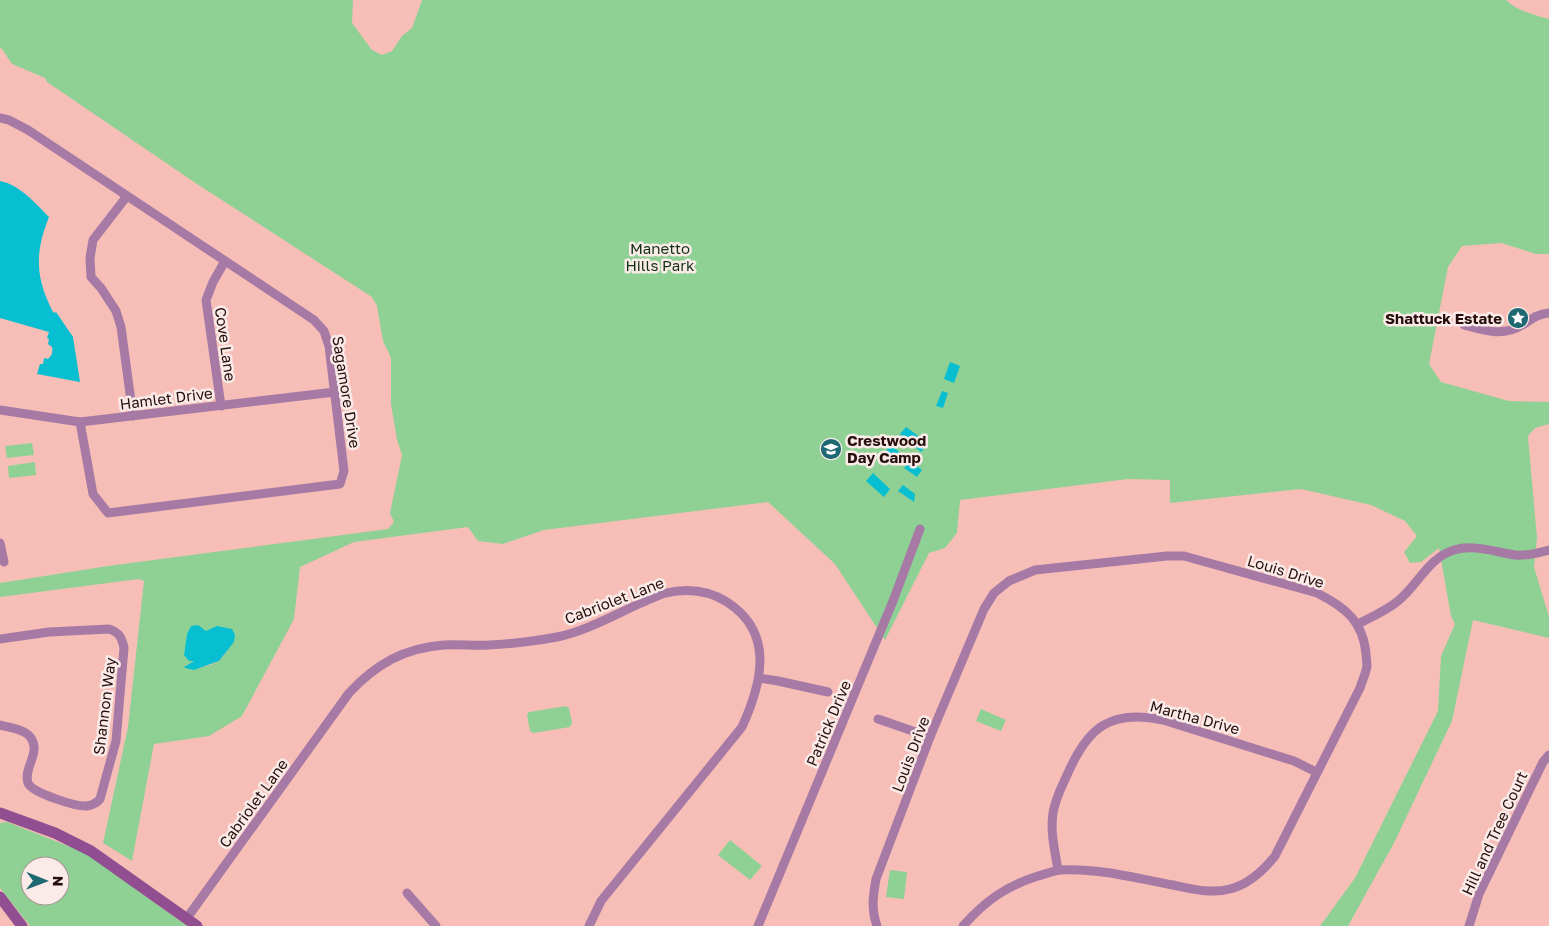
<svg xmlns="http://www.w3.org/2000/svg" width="1549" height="926" font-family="'Golos Text',sans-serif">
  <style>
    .green { fill: #8fd195; fill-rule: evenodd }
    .water { fill: #07bfd0 }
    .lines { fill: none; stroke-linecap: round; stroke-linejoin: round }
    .street { stroke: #a77aa6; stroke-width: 9 }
    .secondary { stroke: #914f91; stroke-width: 11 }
    .labels { text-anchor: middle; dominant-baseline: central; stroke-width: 5; stroke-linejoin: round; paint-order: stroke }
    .park-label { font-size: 15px; fill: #113116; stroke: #faebe9 }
    .poi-label { font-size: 15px; font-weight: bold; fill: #270e0c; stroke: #faebe9; text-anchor: end }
    .street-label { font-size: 15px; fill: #270e0c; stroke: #faebe9 }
  </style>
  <rect width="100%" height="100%" fill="#f7beb7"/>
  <g class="green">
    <path d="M0,0H353L352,23L372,50L382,55L392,51L402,36L412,28L422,0H1506C1517,11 1535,15 1549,19V254H1536L1501,243L1462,246L1448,267L1429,364L1441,382L1509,401L1549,402V424L1535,428L1528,436L1537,538L1534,567L1549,617V638L1473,620L1452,721L1394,843L1348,926H1320L1355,878L1438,711L1441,656L1455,624L1451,616L1439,548L1421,562L1410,563L1404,552L1417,536L1405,521L1371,505L1301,489L1170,503V480L1128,479L960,500L957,533L945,548L929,553L885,640L835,564L768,502L544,530L503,544L478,541L468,527L354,542L300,567L294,619L242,716L209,736L154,744L132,861L103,843L128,727L144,581L139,579L0,597V583L108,566L388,529L394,522L390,513L402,455L397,440L391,404V358L383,341L377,306L372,297L197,184L47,82L45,78L12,64L2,49L0,48ZM203,630L234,642C230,646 221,660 219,661C211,666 192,671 184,667L194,661H189L184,651L186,647V638Z"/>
    <path d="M32,443L34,455L7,458L5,446Z"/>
    <path d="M35,462L36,475L9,478L8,466Z"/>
    <path d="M566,706L569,708L572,723L570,727L533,733L530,731L527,715L529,712Z"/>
    <path d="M981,709L1006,720L1001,731L976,721Z"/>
    <path d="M7,822L86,853L187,926H30L0,888V823ZM30,866H60V896H30Z"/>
    <path d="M730,840L762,866L750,880L718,855Z"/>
    <path d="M890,870L907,872L904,899L886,897Z"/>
  </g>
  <g class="water">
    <path d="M0,181C20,185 35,203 49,217C35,252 35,276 52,310L54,313L56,312L73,337L80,382L37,374L40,364H43L44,358L48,359C52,356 53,352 52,347L48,344L49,339L47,338L49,332L0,318Z"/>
    <path d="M950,362L960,366L954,383L944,379Z"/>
    <path d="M942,391L948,393L943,408L936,406Z"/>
    <path d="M906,427L928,443L921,452L900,434Z"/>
    <path d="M891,445L906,458L901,465L885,452Z"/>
    <path d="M910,461L922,470L917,477L904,468Z"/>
    <path d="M873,473L890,489L884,497L866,481Z"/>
    <path d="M903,485L915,494L914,502L898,491Z"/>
    <path d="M198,625L206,631L217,626L232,629L235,635L234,642L219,661L194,670L185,668L184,667L194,661H189L184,655L187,634L191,626Z"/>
  </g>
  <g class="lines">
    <g class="street">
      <path d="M0,118L9,120L28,130L314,320L324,331L329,346L344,471L340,484L108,513L93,494L80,422"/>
      <path d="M127,196L93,240L90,258L91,277L101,288L116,311L121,327L133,416"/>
      <path d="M1464,325C1485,331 1504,337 1524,324C1533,318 1538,314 1549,313"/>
      <path d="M221,406L206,300L213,282L225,261"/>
      <path d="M0,410L80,422L335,392"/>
      <path d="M0,543L4,562"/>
      <path d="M1358,624C1371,617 1386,611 1398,601C1418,585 1428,558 1454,550C1474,544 1495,552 1515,555C1526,556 1538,553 1549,550"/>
      <path d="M0,639L49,632L109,629C119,632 122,638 124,648L116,741L100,799C97,803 93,805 87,806C77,807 32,793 28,783C23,768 41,753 31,738C25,729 10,728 0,725"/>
      <path d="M759,678L778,681L828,692"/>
      <path d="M878,719L930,737"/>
      <path d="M1058,870C1055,851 1050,832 1053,813C1055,799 1062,786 1068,773C1088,727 1111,709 1163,720L1294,761L1316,772"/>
      <path d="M407,893L436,926"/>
      <path d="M187,918L349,693C376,664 404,648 444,645C459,644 474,646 489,645C512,644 535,641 557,637C586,631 614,615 641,603C649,600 658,595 666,593C688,588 708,590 727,602C775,633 762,683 742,727L601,901L589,926"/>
      <path d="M758,926L893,601L920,529"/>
      <path d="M877,926C871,909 873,896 876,879L930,737L984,609L994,593L1009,581L1035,570L1167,556H1184L1317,593C1345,607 1363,621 1366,654C1366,657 1367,662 1367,666C1366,673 1362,681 1360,688L1275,856C1263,871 1249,884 1230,889C1211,894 1192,889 1173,885C1136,878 1098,868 1060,870C1053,871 1045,874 1038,876C1006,886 985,901 963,926"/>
      <path d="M1469,926L1479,894L1543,762L1549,755"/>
    </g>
    <g class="secondary">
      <path d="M0,813L55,833L91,851L197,926"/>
      <path d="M0,897L22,926"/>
    </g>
  </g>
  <defs>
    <g id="sight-disc" transform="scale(1.125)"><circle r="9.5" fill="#1d6871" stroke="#faebe9"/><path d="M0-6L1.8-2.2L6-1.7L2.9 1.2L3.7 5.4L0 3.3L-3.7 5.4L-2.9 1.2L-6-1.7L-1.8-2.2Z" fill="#fff"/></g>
    <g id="school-disc" transform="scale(1.125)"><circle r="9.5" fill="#1d6871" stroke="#faebe9"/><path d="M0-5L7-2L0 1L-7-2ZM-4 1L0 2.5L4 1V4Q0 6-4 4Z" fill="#fff"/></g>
  </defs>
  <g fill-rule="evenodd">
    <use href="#sight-disc" x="1518" y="318"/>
    <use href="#school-disc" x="831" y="449"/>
  </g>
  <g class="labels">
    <g class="park-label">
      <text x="660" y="248">Manetto<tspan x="660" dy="17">Hills Park</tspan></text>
    </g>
    <g class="poi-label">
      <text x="1502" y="318">Shattuck Estate</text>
      <text x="847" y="440" text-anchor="start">Crestwood<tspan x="847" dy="17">Day Camp</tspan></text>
    </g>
    <g class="street-label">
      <text transform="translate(226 344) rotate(82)">Cove Lane</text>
      <text transform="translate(347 392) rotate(81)">Sagamore Drive</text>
      <text transform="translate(166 398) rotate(-7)">Hamlet Drive</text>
      <text transform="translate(1286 571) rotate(17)">Louis Drive</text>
      <text transform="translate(614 600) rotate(-21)">Cabriolet Lane</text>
      <text transform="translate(104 706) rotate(-83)">Shannon Way</text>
      <text transform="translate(1195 717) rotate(15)">Martha Drive</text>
      <text transform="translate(828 723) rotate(-67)">Patrick Drive</text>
      <text transform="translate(910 754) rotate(-69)">Louis Drive</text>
      <text transform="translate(253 803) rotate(-54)">Cabriolet Lane</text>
      <text transform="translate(1494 833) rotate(-65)">Hill and Tree Court</text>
    </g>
  </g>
  <g transform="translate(45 881) rotate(91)"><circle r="24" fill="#faebe9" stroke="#a69391"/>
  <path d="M0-4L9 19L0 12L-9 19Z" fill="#1d6871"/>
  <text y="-8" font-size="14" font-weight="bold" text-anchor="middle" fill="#270e0c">N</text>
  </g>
</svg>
